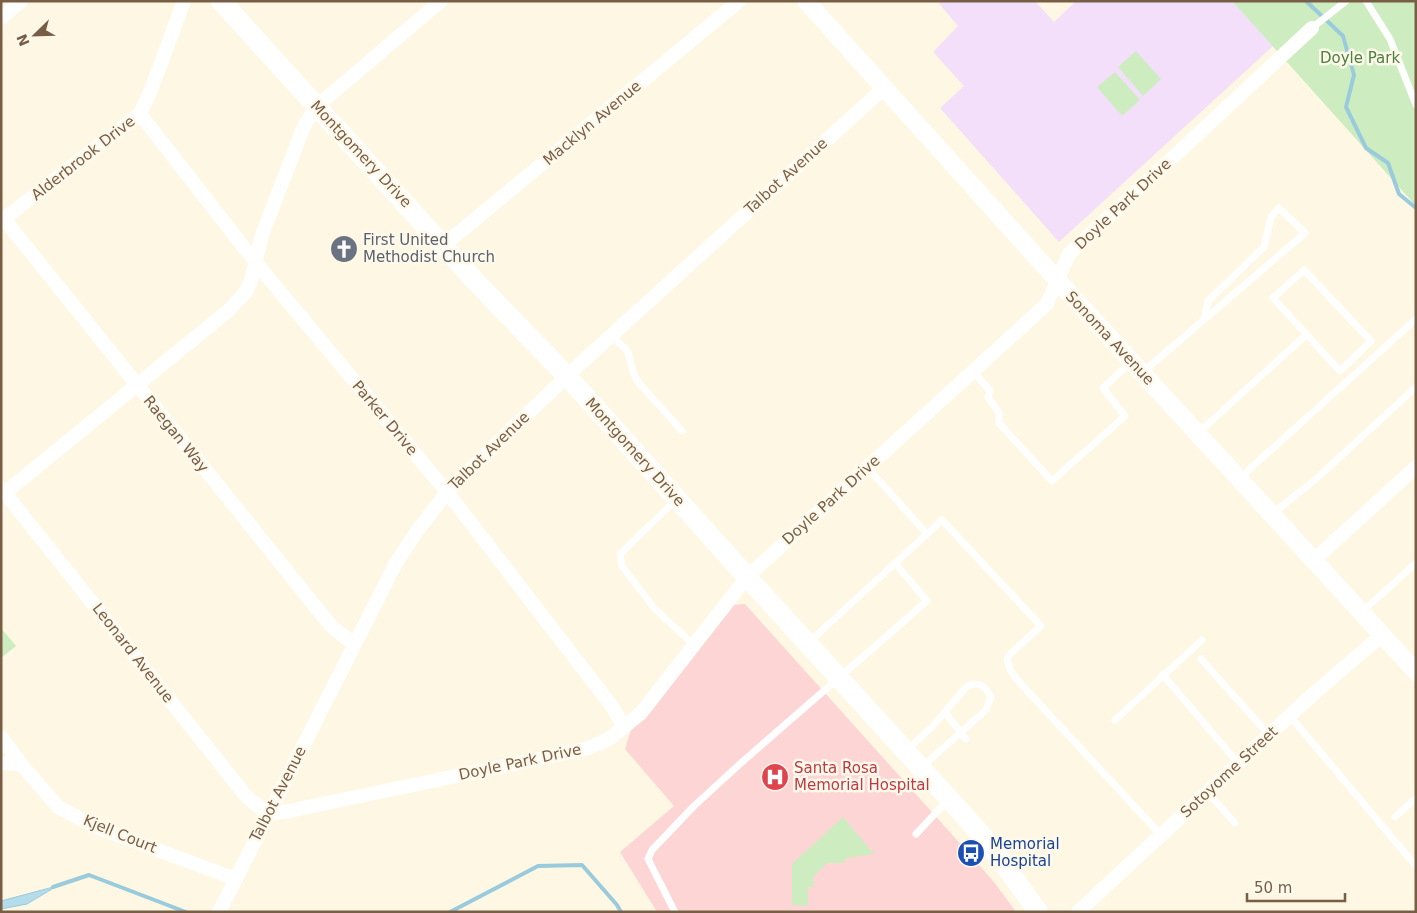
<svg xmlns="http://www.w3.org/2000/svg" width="1417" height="913" font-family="'DejaVu Sans',sans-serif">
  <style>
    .education { fill: #f4dffb }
    .medical { fill: #fdd5d5 }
    .green { fill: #cdedc0 }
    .water { fill: #b5dcea; stroke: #9acbdd }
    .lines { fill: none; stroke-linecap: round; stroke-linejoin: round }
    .stream { stroke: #9acbdd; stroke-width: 4 }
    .service { stroke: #fff; stroke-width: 7 }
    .minor { stroke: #fff; stroke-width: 14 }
    .tertiary { stroke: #fff; stroke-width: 18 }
    .secondary { stroke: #fff; stroke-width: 20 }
    .labels { text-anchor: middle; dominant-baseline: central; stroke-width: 5; stroke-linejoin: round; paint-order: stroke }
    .park-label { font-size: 15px; fill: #49803d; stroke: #fff9eb }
    .street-label { font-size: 15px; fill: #795e46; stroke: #fff9eb }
    .worship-label { font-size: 15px; fill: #5b616d; stroke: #fff9eb; text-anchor: start }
    .health-label { font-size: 15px; fill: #be3a42; stroke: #fff9eb; text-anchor: start }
    .transit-label { font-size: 15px; fill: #164399; stroke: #fff9eb; text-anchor: start }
  </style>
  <rect width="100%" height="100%" fill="#fef7e3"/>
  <path class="education" d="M937,1H1035L1054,22L1076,1H1232L1273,46L1059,242L940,108L964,86L933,52L958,26Z"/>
  <path class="medical" d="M745,604L948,830L994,882L1016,912H657L620,852L674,806L625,749L632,727L649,714L734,605Z"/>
  <g class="green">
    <path d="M1232,1H1416V206Z"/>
    <path d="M1136,51L1161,79L1143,96L1118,67Z"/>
    <path d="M1115,72L1140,100L1122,116L1097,87Z"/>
    <path d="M1,628L16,646L1,658Z"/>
    <path d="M843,817L874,854L845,858V863H827L813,877L814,887H808V906L792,905V864Z"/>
  </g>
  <path class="water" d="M57,886L27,904L1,909V901Z"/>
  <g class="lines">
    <g class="stream">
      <path d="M1306,1L1343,36L1354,75L1346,107L1366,148L1388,163L1399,194L1416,208"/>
      <path d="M53,887L89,875L186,912"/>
      <path d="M450,912L538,866L582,865L617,905L621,912"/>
    </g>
    <g class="service">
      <path d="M1366,1L1390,39L1416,105"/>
      <path d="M1312,28L1346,1"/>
      <path d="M1304,270L1371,341L1340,371L1273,298Z"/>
      <path d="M611,336C617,341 624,346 628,353C633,365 630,370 639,383L682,431"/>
      <path d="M973,371L990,391L988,397L999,413V423L1052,481L1125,416L1103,388L1131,362"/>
      <path d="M1142,372L1158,359L1305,233L1279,208L1271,217L1264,247L1208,301L1204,320"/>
      <path d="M1198,433L1306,335"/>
      <path d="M1240,478L1416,319"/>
      <path d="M675,501L620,554L622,566L654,608L694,645"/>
      <path d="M1272,514L1316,479L1416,387"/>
      <path d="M927,534L942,520L1041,626L1010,654L1007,659L1010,670L1020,683L1161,835"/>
      <path d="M1362,612L1416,563"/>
      <path d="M808,643L927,534L867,467"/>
      <path d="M1201,659L1269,735"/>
      <path d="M1163,675L1238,763"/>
      <path d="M945,712L966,739"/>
      <path d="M1290,716L1416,866"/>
      <path d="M1115,720L1202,640"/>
      <path d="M906,751L933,726L967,686C979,681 985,686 991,697L986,710L923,766"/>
      <path d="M1207,792L1235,823"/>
      <path d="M1395,817L1416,798"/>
      <path d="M916,834L947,801"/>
      <path d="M675,912L648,859L652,850L694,806L741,763L927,601L895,563"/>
    </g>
    <g class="minor">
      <path d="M1,18L21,1"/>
      <path d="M140,114L256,263L447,492L611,705L624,727"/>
      <path d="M4,219L331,626L354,644"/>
      <path d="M1,221L140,114L151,90L184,1"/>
      <path d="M444,245L739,1"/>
      <path d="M1,488L246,796L268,814L289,811L586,749L609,739L641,713L747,577L1047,304L1069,254L1312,28"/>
      <path d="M1,496L229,310L245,293L251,281L262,235L304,126L317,106L441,1"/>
      <path d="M1314,560L1416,467"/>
      <path d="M1,737L21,764L58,807L96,827L236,879"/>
      <path d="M1,763L21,764"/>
      <path d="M219,912L396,563L417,531L447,492L522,419L582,362L884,88"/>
      <path d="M1078,912L1311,696L1382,635"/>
    </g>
    <path class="tertiary" d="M806,1L1058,281L1416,672"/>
    <path class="secondary" d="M221,1L478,284L567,376L738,567L961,812L992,847L1038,912"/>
  </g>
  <defs>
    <g id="church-disc" transform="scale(1.4375)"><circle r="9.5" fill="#6b7280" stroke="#fff9eb"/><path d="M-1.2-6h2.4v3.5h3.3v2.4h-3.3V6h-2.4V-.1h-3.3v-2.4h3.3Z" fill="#fff"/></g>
    <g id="hospital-disc" transform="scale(1.4375)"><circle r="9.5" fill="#e0444e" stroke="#fff9eb"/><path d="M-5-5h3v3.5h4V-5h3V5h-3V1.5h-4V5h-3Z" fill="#fff"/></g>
    <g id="bus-disc" transform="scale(1.4375)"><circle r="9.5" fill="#1a4fb4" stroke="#fff9eb"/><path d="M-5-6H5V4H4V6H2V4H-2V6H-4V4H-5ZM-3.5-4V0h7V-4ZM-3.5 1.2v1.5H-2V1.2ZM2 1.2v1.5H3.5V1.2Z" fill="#fff"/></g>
  </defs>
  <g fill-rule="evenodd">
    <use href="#church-disc" x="344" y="249"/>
    <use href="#hospital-disc" x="775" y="777"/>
    <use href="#bus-disc" x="971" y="853"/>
  </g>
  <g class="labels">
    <g class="park-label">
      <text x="1360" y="58">Doyle Park</text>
    </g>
    <g class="street-label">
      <text transform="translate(592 123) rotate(-40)">Macklyn Avenue</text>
      <text transform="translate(361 154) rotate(47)">Montgomery Drive</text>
      <text transform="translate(83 158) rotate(-38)">Alderbrook Drive</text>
      <text transform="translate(786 176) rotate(-42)">Talbot Avenue</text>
      <text transform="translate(1123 204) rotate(-43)">Doyle Park Drive</text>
      <text transform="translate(1110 338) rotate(47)">Sonoma Avenue</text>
      <text transform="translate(385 418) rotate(50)">Parker Drive</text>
      <text transform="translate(176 434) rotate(51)">Raegan Way</text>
      <text transform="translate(489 451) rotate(-44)">Talbot Avenue</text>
      <text transform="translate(635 452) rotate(48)">Montgomery Drive</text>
      <text transform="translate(831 500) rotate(-42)">Doyle Park Drive</text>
      <text transform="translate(133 653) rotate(52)">Leonard Avenue</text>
      <text transform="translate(520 762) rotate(-12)">Doyle Park Drive</text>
      <text transform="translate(1229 772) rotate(-43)">Sotoyome Street</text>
      <text transform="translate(278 794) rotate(-63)">Talbot Avenue</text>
      <text transform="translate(120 834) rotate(22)">Kjell Court</text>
    </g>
    <g class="worship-label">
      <text x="363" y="240">First United<tspan x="363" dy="17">Methodist Church</tspan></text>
    </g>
    <g class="health-label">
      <text x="794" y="768">Santa Rosa<tspan x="794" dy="17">Memorial Hospital</tspan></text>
    </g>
    <g class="transit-label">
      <text x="990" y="844">Memorial<tspan x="990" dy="17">Hospital</tspan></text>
    </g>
  </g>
  <rect width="1417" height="913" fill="none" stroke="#795e46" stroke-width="5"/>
  <g transform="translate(35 35) rotate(247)" stroke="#fff9eb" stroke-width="4" paint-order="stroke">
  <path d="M0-4L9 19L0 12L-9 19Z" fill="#795e46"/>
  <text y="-8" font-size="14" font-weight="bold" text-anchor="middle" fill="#795e46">N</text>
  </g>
  <path d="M1247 893v8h98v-8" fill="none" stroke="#795e46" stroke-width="2.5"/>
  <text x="1254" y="893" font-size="15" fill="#795e46" stroke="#fff9eb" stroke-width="4" paint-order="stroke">50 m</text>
</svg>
